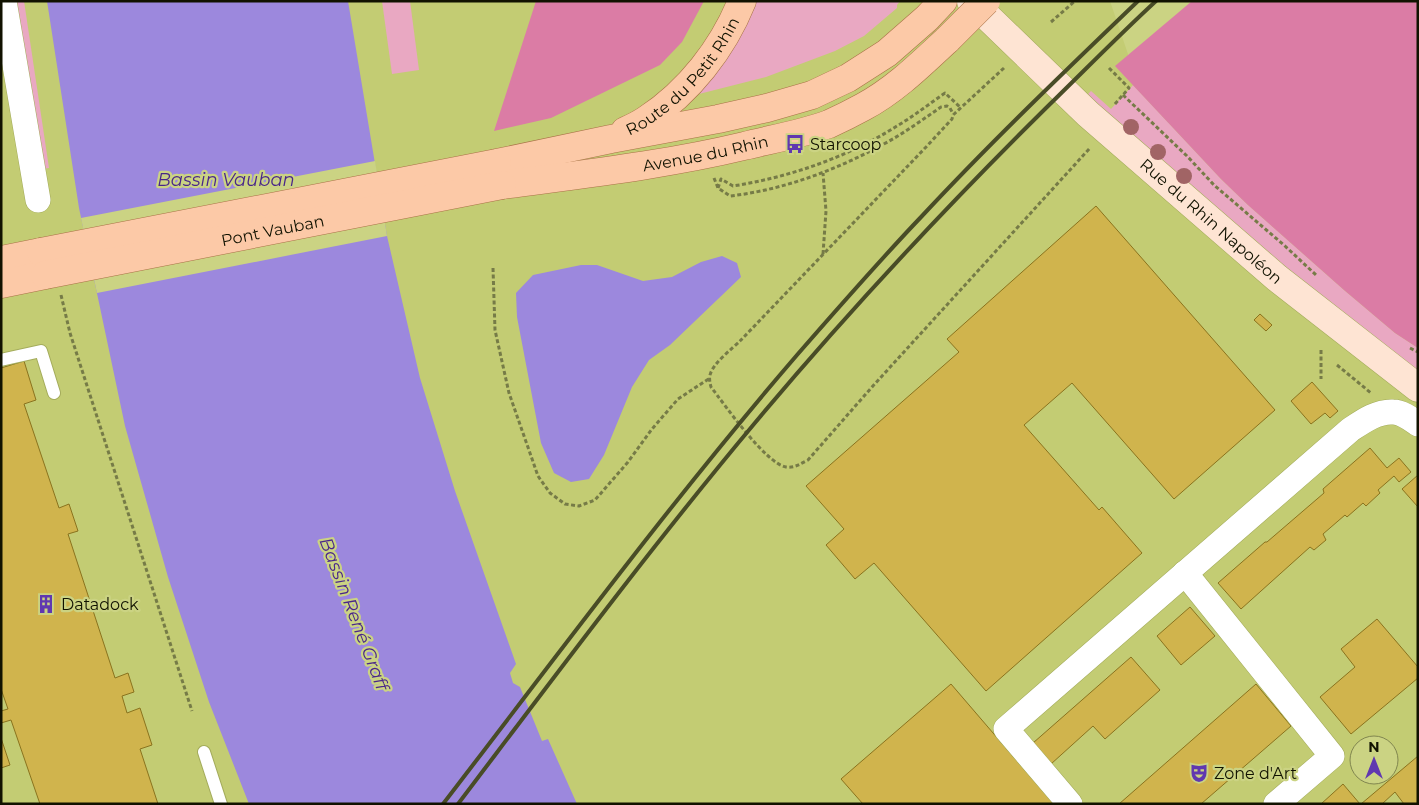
<svg xmlns="http://www.w3.org/2000/svg" width="1419" height="805" font-family="Montserrat,sans-serif">
  <style>
    .built { fill: #c3cc73; fill-rule: evenodd }
    .green { fill: #e9a8c2 }
    .forest { fill: #db7ca5 }
    .water { fill: #9c88dd }
    .pier { fill: #cbd383 }
    .building { fill: #d0b44d; stroke: #8a731e }
    .lines { fill: none; stroke-linecap: round; stroke-linejoin: round }
    .lane-casing { stroke: #a4ac5c; stroke-width: 14 }
    .street-casing { stroke: #a4ac5c; stroke-width: 26 }
    .secondary-casing { stroke: #a4ac5c; stroke-width: 29 }
    .primary-casing { stroke: #a87246; stroke-width: 29 }
    .path { stroke: #767b47; stroke-width: 3; stroke-dasharray: 4 2.5; stroke-linecap: butt }
    .lane { stroke: #fff; stroke-width: 12 }
    .street { stroke: #fff; stroke-width: 25 }
    .secondary { stroke: #fee4d3; stroke-width: 28 }
    .primary { stroke: #fcc9a7; stroke-width: 28 }
    .rail { stroke: #494c27; stroke-width: 4 }
    .primary-bridge-casing { stroke: #a87246; stroke-width: 29; stroke-linecap: butt }
    .primary-bridge { stroke: #fcc9a7; stroke-width: 28 }
    .tree { fill: #a16465 }
    .labels { text-anchor: middle; dominant-baseline: central; stroke-width: 4.5; stroke-linejoin: round; paint-order: stroke }
    .street-label { font-size: 16px; fill: #111200; stroke: #cbd383 }
    .poi-label { font-size: 16px; fill: #111200; stroke: #cbd383; text-anchor: start }
    .water-label { font-size: 18px; font-style: italic; fill: #49268a; stroke: #cbd383 }
  </style>
  <rect width="100%" height="100%" fill="#cbd383"/>
  <path class="built" d="M1,1H1110L1132,66L1418,349V804H1ZM1359,745H1389V775H1359Z"/>
  <g class="green">
    <path d="M8,1H24L49,168L35,170Z"/>
    <path d="M382,1H410L419,70L392,74Z"/>
    <path d="M747,1H900L897,5V8L864,36L835,51L766,77L695,95Z"/>
    <path d="M1133,85L1221,179L1248,205L1344,290L1395,333L1418,348V375L1314,295L1086,96L1091,91L1111,109Z"/>
  </g>
  <g class="forest">
    <path d="M536,1H704L682,42L660,65L551,118L494,131Z"/>
    <path d="M1192,1H1418V348L1395,333L1344,290L1248,205L1221,179L1115,66Z"/>
  </g>
  <g class="water">
    <path d="M47,1H348L387,236L420,378L455,491L516,664L510,673L513,683L520,687L542,741L548,739L577,804H249L209,702L168,577L125,426L79,208Z"/>
    <path d="M722,256L737,263L741,277L670,345L649,360L632,387L604,455L589,479L571,482L554,473L541,443L517,317L516,293L533,275L581,265H597L643,281L672,277L701,262Z"/>
  </g>
  <path class="pier" d="M375,161L387,236L97,293L81,218Z"/>
  <g class="building">
    <path d="M1096,206L1275,410L1174,499L1072,383L1024,425L1099,510L1102,507L1142,553L986,691L874,563L855,579L826,545L844,529L806,486L959,352L947,339Z"/>
    <path d="M1260,314L1272,325L1266,331L1254,320Z"/>
    <path d="M24,361L36,400L24,404L59,508L69,504L78,531L68,534L115,678L128,673L134,692L122,696L127,713L140,708L152,745L140,749L158,804H40L11,720L1,723V711L8,709L1,689V368Z"/>
    <path d="M1312,382L1338,411L1330,418L1325,413L1311,424L1291,401Z"/>
    <path d="M1370,448L1387,468L1399,458L1411,472L1399,482L1394,476L1378,490L1380,493L1366,506L1363,503L1347,517L1345,515L1323,534L1326,540L1314,550L1310,547L1241,609L1218,583L1265,542H1267L1324,493L1323,489Z"/>
    <path d="M1418,475V507L1402,489Z"/>
    <path d="M1190,607L1215,636L1181,665L1157,636Z"/>
    <path d="M1377,619L1418,667V678L1351,734L1320,697L1355,667L1341,649Z"/>
    <path d="M1131,657L1160,690L1105,739L1093,726L1051,764L1033,743Z"/>
    <path d="M951,684L1054,804H863L841,779Z"/>
    <path d="M1256,684L1291,726L1201,804H1119Z"/>
    <path d="M1,738L10,765L1,768Z"/>
    <path d="M1418,756V804H1404L1395,792L1382,804H1361Z"/>
    <path d="M1343,784L1360,804H1321Z"/>
  </g>
  <g class="lines">
    <g class="lane-casing">
      <g id="lane">
        <path d="M1,360L41,351L54,393"/>
        <path d="M204,752L221,804"/>
      </g>
    </g>
    <g class="street-casing">
      <g id="street">
        <path d="M4,1L38,200"/>
        <path d="M1185,573L1332,756L1276,804"/>
        <path d="M1070,804L1006,729L1350,430C1362,422 1377,411 1393,412C1402,412 1411,419 1418,424"/>
      </g>
    </g>
    <g class="secondary-casing">
      <g id="secondary">
        <path id="s1" d="M971,1L1088,114L1277,278L1418,388"/>
      </g>
    </g>
    <g class="primary-casing">
      <g id="primary">
        <path id="s2" d="M625,131C632,128 640,124 646,120C689,92 723,48 742,1"/>
        <path d="M497,163L611,139L718,119L767,108L812,95L848,78L887,53L927,18L943,1"/>
        <path id="s3" d="M502,185C583,174 665,165 744,146C772,139 802,134 829,124C840,119 852,113 863,107C895,90 921,64 948,39"/>
        <path d="M1,260L41,252"/>
        <path d="M1,284L45,275"/>
      </g>
    </g>
    <g class="path">
      <path d="M1051,22L1075,1"/>
      <path d="M1004,68L953,115L952,119L927,146L741,340C732,349 713,363 710,375C709,379 710,383 711,387C725,405 765,463 786,467C795,468 800,464 808,460L872,387L1090,148"/>
      <path d="M1109,68L1129,88L1114,105"/>
      <path d="M1123,95L1187,156L1214,185L1285,246L1316,275"/>
      <path d="M714,178L718,188L730,196C783,190 836,170 882,145C903,134 922,120 941,107L947,106L950,108L953,114"/>
      <path d="M718,188L721,179L733,186C790,177 848,157 897,126C914,116 929,104 945,93L961,108"/>
      <path d="M823,254L826,211L823,173"/>
      <path d="M493,268L495,330L509,393L538,476L550,493L565,504L579,506L595,500L628,462L652,429L678,399L710,378"/>
      <path d="M61,295L70,333L192,711"/>
      <path d="M1410,348L1418,352"/>
      <path d="M1321,350V379"/>
      <path d="M1337,365L1371,393"/>
    </g>
    <use href="#lane" class="lane"/>
    <use href="#street" class="street"/>
    <use href="#secondary" class="secondary"/>
    <use href="#primary" class="primary"/>
    <g class="rail">
      <path d="M443,804C559,653 673,499 797,355C838,308 879,261 922,216C991,142 1065,71 1138,1"/>
      <path d="M458,804C555,676 651,547 754,424C846,314 943,210 1045,109C1082,73 1118,36 1156,1"/>
    </g>
    <g class="primary-bridge-casing">
      <g id="primary-bridge">
        <path d="M948,39L986,1"/>
        <path d="M41,252L497,163"/>
        <path id="s4" d="M45,275L502,185"/>
      </g>
    </g>
    <use href="#primary-bridge" class="primary-bridge"/>
  </g>
  <g class="tree">
    <circle cx="1131" cy="127" r="8"/>
    <circle cx="1158" cy="152" r="8"/>
    <circle cx="1184" cy="176" r="8"/>
  </g>
  <defs>
    <g id="bus-bare" transform="scale(1.5)"><path d="M-5-6H5V4H4V6H2V4H-2V6H-4V4H-5ZM-3.5-4V0h7V-4ZM-3.5 1.2v1.5H-2V1.2ZM2 1.2v1.5H3.5V1.2Z" fill="#6038b0" stroke="#cbd383" stroke-width="2.5" paint-order="stroke"/></g>
    <g id="building-bare" transform="scale(1.5)"><path d="M-4-6H4V6H1V3H-1V6H-4ZM-2.5-4.3h1.7v1.8h-1.7ZM.8-4.3h1.7v1.8H.8ZM-2.5-1h1.7V.8h-1.7ZM.8-1h1.7V.8H.8Z" fill="#6038b0" stroke="#cbd383" stroke-width="2.5" paint-order="stroke"/></g>
    <g id="theatre-bare" transform="scale(1.5)"><path d="M-5-5.5Q0-4 5-5.5V0Q5 5 0 6Q-5 5-5 0ZM-3.3-2.5H-1v1.5H-3.3ZM1-2.5H3.3v1.5H1ZM-2.8 1Q0 5.5 2.8 1Z" fill="#6038b0" stroke="#cbd383" stroke-width="2.5" paint-order="stroke"/></g>
  </defs>
  <g fill-rule="evenodd">
    <use href="#bus-bare" x="795" y="144"/>
    <use href="#building-bare" x="46" y="604"/>
    <use href="#theatre-bare" x="1199" y="773"/>
  </g>
  <g class="labels">
    <g class="street-label">
      <text stroke="none"><textPath href="#s2" startOffset="81">Route du Petit Rhin</textPath></text>
      <text stroke="none"><textPath href="#s3" startOffset="206">Avenue du Rhin</textPath></text>
      <text stroke="none"><textPath href="#s1" startOffset="326">Rue du Rhin Napoléon</textPath></text>
      <text stroke="none"><textPath href="#s4" startOffset="232">Pont Vauban</textPath></text>
    </g>
    <g class="poi-label">
      <text x="810" y="144">Starcoop</text>
      <text x="61" y="604">Datadock</text>
      <text x="1214" y="773">Zone d'Art</text>
    </g>
    <g class="water-label">
      <text x="226" y="180">Bassin Vauban</text>
      <text transform="translate(354 614) rotate(69)">Bassin René Graff</text>
    </g>
  </g>
  <rect width="1419" height="805" fill="none" stroke="#111200" stroke-width="5"/>
  <g transform="translate(1374 760)"><circle r="24" fill="#cbd383" stroke="#81864f"/>
  <path d="M0-4L9 19L0 12L-9 19Z" fill="#6038b0"/>
  <text y="-8" font-size="14" font-weight="bold" text-anchor="middle" fill="#111200">N</text>
  </g>
</svg>
